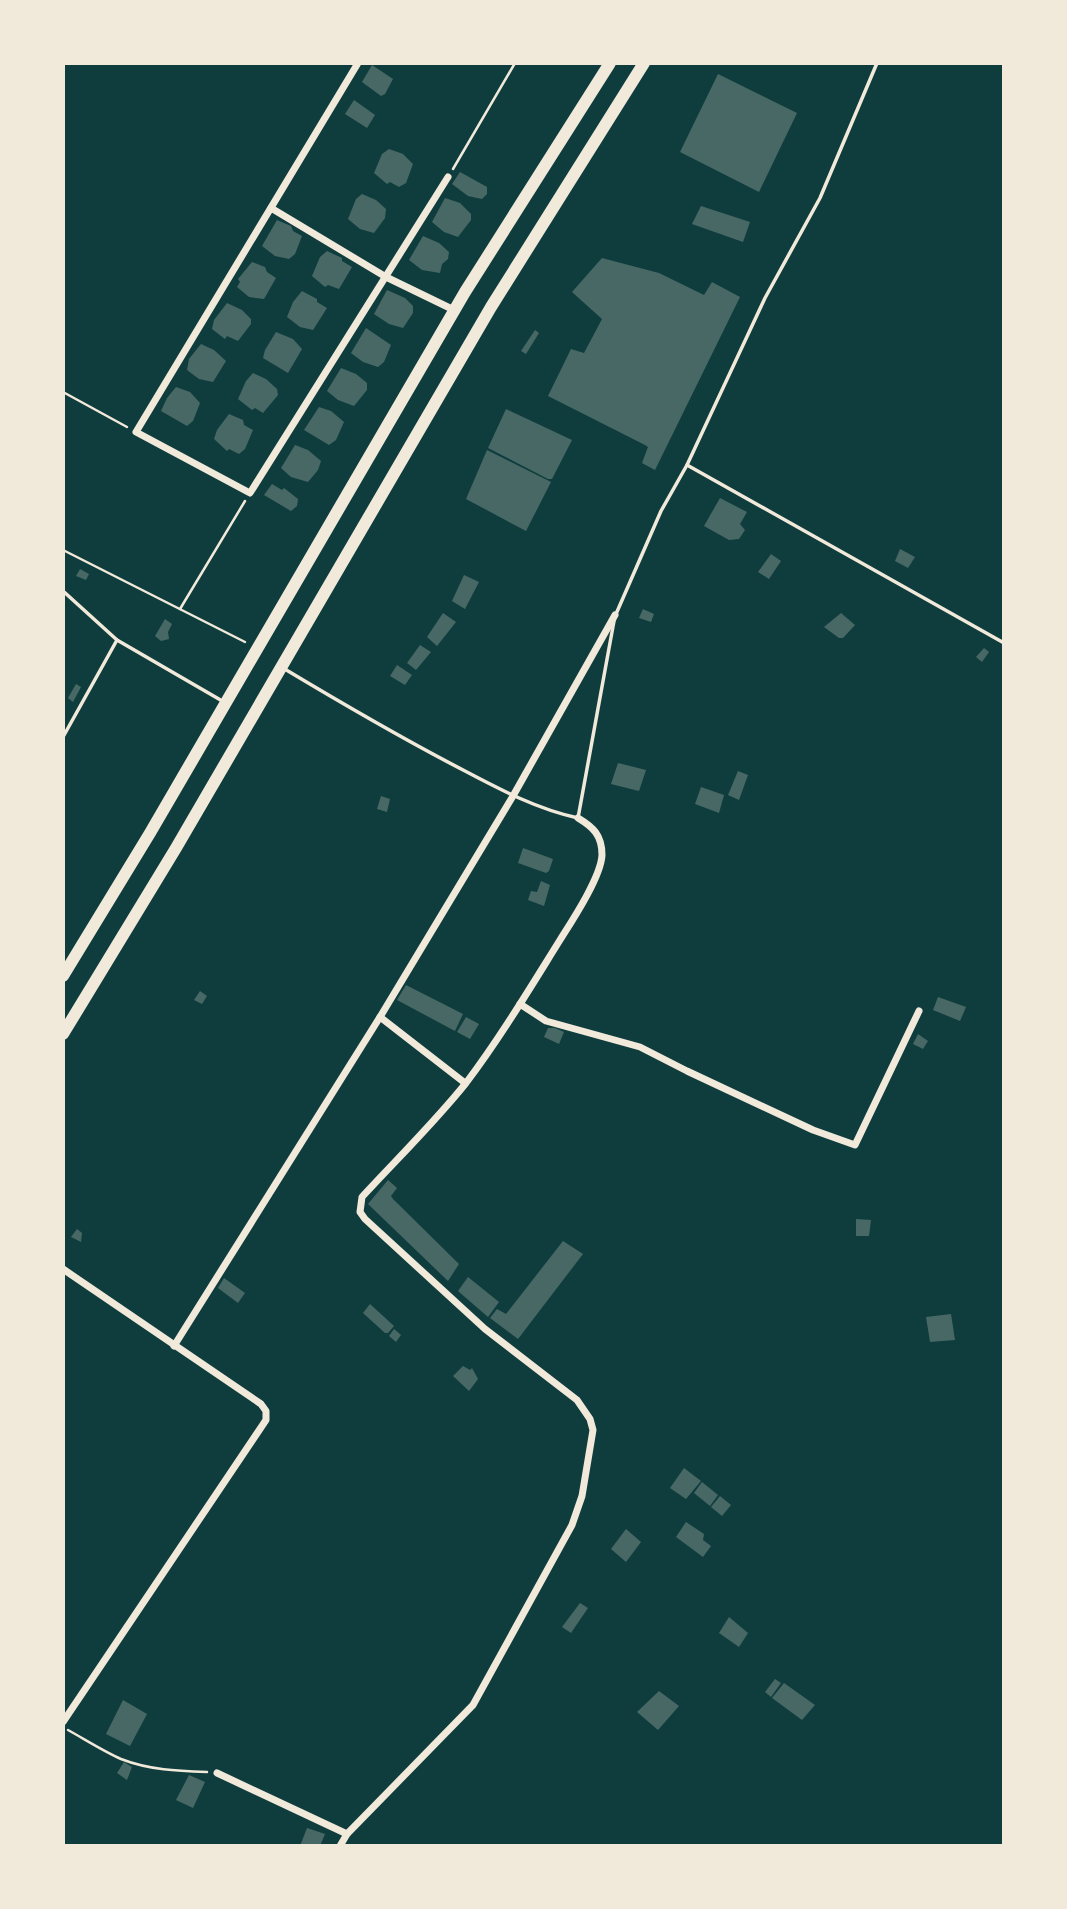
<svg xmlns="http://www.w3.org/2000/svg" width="1067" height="1909" font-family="'PT Sans',sans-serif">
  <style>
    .building { fill: #486865 }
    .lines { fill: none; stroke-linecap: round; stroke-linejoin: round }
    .path { stroke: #f1e9da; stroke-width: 2.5 }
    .service { stroke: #f1e9da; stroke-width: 3.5 }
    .minor { stroke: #f1e9da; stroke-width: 7 }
    .primary { stroke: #f1e9da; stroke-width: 12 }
  </style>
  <rect width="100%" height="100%" fill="#0f3d3e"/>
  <g class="building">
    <path d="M372,65L393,79L385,94L381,96L362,82Z"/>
    <path d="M718,74L797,113L759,192L680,152Z"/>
    <path d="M354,100L375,115L367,128L345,114Z"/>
    <path d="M389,149L403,154L413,164L406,183L399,187L390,182L387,184L374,173L382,154Z"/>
    <path d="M460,172L487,187V194L482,199L468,196L452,184Z"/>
    <path d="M362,194L376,200L386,209L385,218L374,233L360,229L348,219L356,199Z"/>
    <path d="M445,198L460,203L471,214V220L458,237L444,232L432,222Z"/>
    <path d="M701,206L750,222L743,242L692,224Z"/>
    <path d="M277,220L291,226L293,231L302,236L295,254L289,259L275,256L262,246Z"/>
    <path d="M423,236L439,243L449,252L448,259L442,264L440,273L422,270L409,260Z"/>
    <path d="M327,251L342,258V261L352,267L339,289L328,285L325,287L312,276L320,257Z"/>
    <path d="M602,258L659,273L704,295L712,282L740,297L655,470L642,463L648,447L645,445L548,396L571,349L584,353L602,319L572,292Z"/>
    <path d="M252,262L265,267L267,272L276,278L264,299L249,297L237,287L240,282L238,279Z"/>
    <path d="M387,290L405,298L413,306V313L403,328L389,324L374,314Z"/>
    <path d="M302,291L317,299V302L327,308L313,330L300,327L287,317L293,302Z"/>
    <path d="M227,303L242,310L251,319V324L238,341L227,336L225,339L212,329L214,320Z"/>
    <path d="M366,328L391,345L384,362L378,367L363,362L351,353Z"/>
    <path d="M535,330L539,333L526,354L521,351Z"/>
    <path d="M276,332L293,339L302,349L288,373L263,358L265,350Z"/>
    <path d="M201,344L214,350L226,361L213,382L199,379L187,370L189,359Z"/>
    <path d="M341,368L356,374L367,383V390L354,406L338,400L327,391Z"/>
    <path d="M253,373L266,379L277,389L278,395L263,413L255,408L252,410L238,399L246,381Z"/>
    <path d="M176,387L190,392L200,403L193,421L187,426L161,411L167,398Z"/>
    <path d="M319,407L331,411L344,422L336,440L329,445L304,430Z"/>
    <path d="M506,409L572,440L552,479H548L488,448Z"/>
    <path d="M229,414L243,420L244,425L253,430L245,449L239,454L229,449L227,451L214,439L217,430Z"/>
    <path d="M295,445L308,450L321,461L318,470L308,482L291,477L281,468Z"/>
    <path d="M487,450L551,482L526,531L466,499Z"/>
    <path d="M272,484L282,490L284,488L298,499L297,506L291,511L264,495Z"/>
    <path d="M720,498L747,512L740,524L745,530L739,539L729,540L704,526Z"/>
    <path d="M900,549L915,557L908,568L895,561Z"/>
    <path d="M771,554L781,561L769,579L758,572Z"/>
    <path d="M80,569L89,574L86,580L76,576Z"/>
    <path d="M464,575L479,582L465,609L452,601Z"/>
    <path d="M643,609L654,614L651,622L639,618Z"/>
    <path d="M443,613L456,622L437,646L427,637Z"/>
    <path d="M841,613L855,625L843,638H839L824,627Z"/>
    <path d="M165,619L172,624L168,632L169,639L161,641L155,636Z"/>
    <path d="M420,645L431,652L416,670L407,663Z"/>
    <path d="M984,648L989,652L982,662L976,657Z"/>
    <path d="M397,665L412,675L405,685L390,676Z"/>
    <path d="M76,684L81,687L73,702L68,698Z"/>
    <path d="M618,763L646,770L639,791L611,784Z"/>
    <path d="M738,771L748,775L739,800L728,795Z"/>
    <path d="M701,787L724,795L719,813L695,804Z"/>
    <path d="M381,796L390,799L387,812L377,809Z"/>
    <path d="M523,848L553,859L549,871L546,873L518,863Z"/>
    <path d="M541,881L550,885L544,906L528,900L531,891L537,892Z"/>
    <path d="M406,985L463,1014L455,1031L397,1000Z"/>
    <path d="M200,991L207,996L202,1004L194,1000Z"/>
    <path d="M938,997L966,1007L960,1021L933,1010Z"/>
    <path d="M466,1017L479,1024L470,1039L457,1032Z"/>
    <path d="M548,1028H555L564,1032L559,1044L544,1037Z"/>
    <path d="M918,1034L928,1041L923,1049L913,1044Z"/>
    <path d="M388,1180L397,1188L391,1196L393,1199L459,1264L448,1281L368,1204Z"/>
    <path d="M856,1219L871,1220L869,1236H856Z"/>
    <path d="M77,1229L82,1233L81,1242L71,1237Z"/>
    <path d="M563,1241L583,1254L518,1339L490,1318L497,1309L506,1314Z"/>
    <path d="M468,1277L499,1302L488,1317L458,1291Z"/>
    <path d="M224,1278L245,1293L238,1303L218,1288Z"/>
    <path d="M370,1304L394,1326L388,1333H385L363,1313Z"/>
    <path d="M951,1314L955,1340L930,1342L926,1317Z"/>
    <path d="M394,1329L401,1335L396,1342L389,1336Z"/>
    <path d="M463,1366L470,1370L472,1368L478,1379L469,1391L453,1376Z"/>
    <path d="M684,1468L701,1481L686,1499L670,1488Z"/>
    <path d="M702,1482L718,1495L710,1506L694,1493Z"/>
    <path d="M720,1496L731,1505L722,1516L711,1507Z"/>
    <path d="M686,1522L704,1534L703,1540L711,1546L703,1557L676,1537Z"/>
    <path d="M626,1529L641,1542L626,1562L611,1549Z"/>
    <path d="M580,1603L588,1608L571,1633L562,1627Z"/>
    <path d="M729,1617L748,1633L739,1647L719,1633Z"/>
    <path d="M775,1679L781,1683L771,1697L765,1692Z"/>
    <path d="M784,1683L815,1705L802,1720L772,1698Z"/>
    <path d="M659,1691L679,1706L658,1730L637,1712Z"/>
    <path d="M123,1700L147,1714L130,1746L106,1734Z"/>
    <path d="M124,1762L132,1767L127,1780L117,1773Z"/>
    <path d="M189,1775L205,1782L193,1808L176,1800Z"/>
    <path d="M307,1828L325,1834L320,1846H300Z"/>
  </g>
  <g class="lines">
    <g class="path">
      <path d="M453,169L515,63"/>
      <path d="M63,392L127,427"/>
      <path d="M63,550L245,642"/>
      <path d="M180,609L245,501"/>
      <path d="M68,1730C86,1740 103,1751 121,1759C149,1770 178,1771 207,1772"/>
    </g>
    <g class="service">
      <path d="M687,465L1004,643"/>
      <path d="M63,591L117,640L224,702"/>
      <path d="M616,614L661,511L687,465L765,298L820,198L877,63"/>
      <path d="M283,668C343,704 403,739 465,771C501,790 537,809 578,818L614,621"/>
      <path d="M63,737L117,640"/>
    </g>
    <g class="minor">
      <path d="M358,63L136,432L250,493L448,177"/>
      <path d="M271,208L386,277L454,310"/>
      <path d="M520,1004L546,1021L640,1047L687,1071L813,1130L855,1145L919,1011"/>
      <path d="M380,1017L465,1083"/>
      <path d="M63,1269L261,1404L266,1411V1420L63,1722"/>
      <path d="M174,1346L380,1017L513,796L615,615"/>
      <path d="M217,1773L347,1834"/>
      <path d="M340,1846L347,1834L473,1705L572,1525L582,1496L593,1430L590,1419L577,1400L485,1329L365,1219L360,1212L362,1197C396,1160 434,1123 466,1083C500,1038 530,988 560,940C572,921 601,877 602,855C602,835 593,827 578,818"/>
    </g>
    <g class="primary">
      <path d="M63,976L150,833L465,292L610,63"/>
      <path d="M63,1034L176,848L491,307L644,63"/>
    </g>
  </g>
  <rect width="1067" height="1909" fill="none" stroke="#f1e9da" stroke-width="130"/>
</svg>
